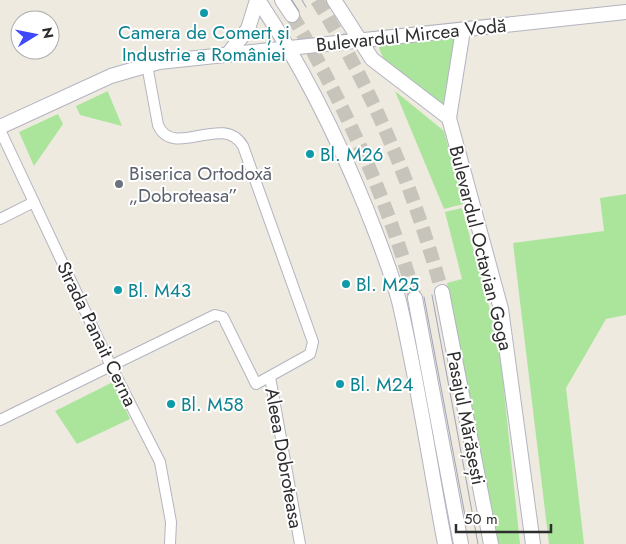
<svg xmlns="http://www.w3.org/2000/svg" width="626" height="544" font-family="Jost,sans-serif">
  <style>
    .green { fill: #abe59c }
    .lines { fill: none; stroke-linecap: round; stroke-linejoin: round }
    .secondary-tunnel { stroke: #c7c4bc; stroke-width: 14; stroke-dasharray: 14 7; stroke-linecap: butt }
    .street-casing { stroke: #b3b4c0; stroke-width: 12 }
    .secondary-casing { stroke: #b3b4c0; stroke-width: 16 }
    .street { stroke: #fff; stroke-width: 10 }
    .secondary { stroke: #fff; stroke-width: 14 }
    .tram { stroke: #a2a2b7; stroke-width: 1 }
    .culture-dot { fill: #0f9aa8; stroke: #fff; stroke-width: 2 }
    .worship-dot { fill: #6b7280; stroke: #fff; stroke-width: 2 }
    .labels { text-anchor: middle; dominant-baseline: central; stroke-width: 4; stroke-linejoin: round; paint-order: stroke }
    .culture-label { font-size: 19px; fill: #0d838f; stroke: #fff; text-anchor: start }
    .street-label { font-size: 19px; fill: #2d2d2d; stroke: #fff }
    .worship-label { font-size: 19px; fill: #5b616d; stroke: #fff; text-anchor: start }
  </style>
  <rect width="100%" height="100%" fill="#eeeae0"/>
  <g class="green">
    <path d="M455,37L444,109L384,61L378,45Z"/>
    <path d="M108,91V92L122,126L80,115L76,106Z"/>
    <path d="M395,91L444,131L463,204L444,209Z"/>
    <path d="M58,114L63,124L34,166L19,132Z"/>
    <path d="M626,194V315L606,319L566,388L584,544H549L513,243L604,231L600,198Z"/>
    <path d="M462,208L499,343L520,544H496L447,283L462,279L445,212Z"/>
    <path d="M113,382L130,419L77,444L55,411Z"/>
  </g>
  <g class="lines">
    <g class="secondary-tunnel">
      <path d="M317,0C373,90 414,189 442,292"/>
      <path d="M292,15C345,105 387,198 415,298"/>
    </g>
    <g class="street-casing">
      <g id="street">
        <path d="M0,130L111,366L160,462L171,522L170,544"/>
        <path d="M0,219L34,202"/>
        <path d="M270,377L300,544"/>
        <path d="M0,420L215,315L223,317L256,384L310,354L313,342L243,146C223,112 173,160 158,125L147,65"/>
      </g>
    </g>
    <g class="secondary-casing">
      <g id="secondary">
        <path d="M258,0C303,67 336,134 366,208C378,239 392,272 400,305C418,384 430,465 445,544"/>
        <path d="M282,0L292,15"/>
        <path d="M334,0L372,59L449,118L501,309L533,544"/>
        <path d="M228,54L248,29L257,0"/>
        <path d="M449,118L463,30"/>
        <path d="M0,127L111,76L159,62L626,12"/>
        <path d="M442,292L491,544"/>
        <path d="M415,298L461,544"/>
      </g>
    </g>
    <use href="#street" class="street"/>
    <use href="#secondary" class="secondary"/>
    <g class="tram">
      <path d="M292,0L299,11"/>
      <path d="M302,0L306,7"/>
      <path d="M432,295L478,544"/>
      <path d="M424,297L467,526"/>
    </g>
  </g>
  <g class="culture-dot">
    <circle cx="204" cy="13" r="5"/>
    <circle cx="310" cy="154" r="5"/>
    <circle cx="346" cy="284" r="5"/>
    <circle cx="118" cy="290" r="5"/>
    <circle cx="340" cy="384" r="5"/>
    <circle cx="171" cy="404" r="5"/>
  </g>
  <circle class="worship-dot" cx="119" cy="184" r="5"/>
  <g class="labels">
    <g class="culture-label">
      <text x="204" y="32" text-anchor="middle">Camera de Comerț și<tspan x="204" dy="22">Industrie a României</tspan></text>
      <text x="320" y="154">Bl. M26</text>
      <text x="356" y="284">Bl. M25</text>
      <text x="128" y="290">Bl. M43</text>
      <text x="350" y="384">Bl. M24</text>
      <text x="181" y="404">Bl. M58</text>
    </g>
    <g class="street-label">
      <text transform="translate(411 35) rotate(-6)">Bulevardul Mircea Vodă</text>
      <text transform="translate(481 248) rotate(76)">Bulevardul Octavian Goga</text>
      <text transform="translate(97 334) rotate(64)">Strada Panait Cerna</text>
      <text transform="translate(466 418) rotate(79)">Pasajul Mărășești</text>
      <text transform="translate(284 458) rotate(80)">Aleea Dobroteasa</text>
    </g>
    <g class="worship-label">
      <text x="129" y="173">Biserica Ortodoxă<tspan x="129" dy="22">„Dobroteasa”</tspan></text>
    </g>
  </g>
  <g transform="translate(35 35) rotate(80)"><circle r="24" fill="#ffffff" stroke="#ababab"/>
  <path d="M0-4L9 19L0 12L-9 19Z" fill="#3e48fd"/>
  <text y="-8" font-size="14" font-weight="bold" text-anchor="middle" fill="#2d2d2d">N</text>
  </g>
  <path d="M456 524v8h95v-8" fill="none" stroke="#2d2d2d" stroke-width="2.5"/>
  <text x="464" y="524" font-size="15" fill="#2d2d2d" stroke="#ffffff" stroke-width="4" paint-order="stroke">50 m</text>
</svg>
